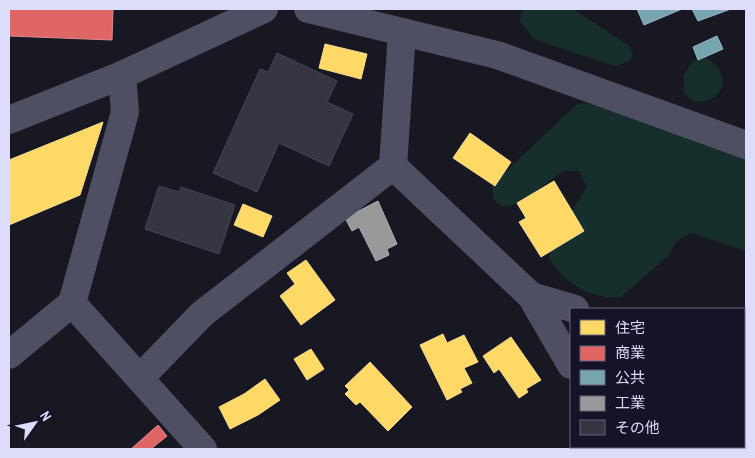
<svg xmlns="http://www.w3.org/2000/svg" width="755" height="458" font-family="'Archivo Narrow','Noto Sans JP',sans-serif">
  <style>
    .green { fill: #162e2c }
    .homes { fill: #ffd966; stroke: #f5da93 }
    .shops { fill: #e06666; stroke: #df8a93 }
    .public { fill: #76a5af; stroke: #95b6c6 }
    .industry { fill: #999; stroke: #adadb6 }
    .building { fill: #363643; stroke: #454354 }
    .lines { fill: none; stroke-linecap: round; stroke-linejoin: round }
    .minor { stroke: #4e4f62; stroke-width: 28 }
  </style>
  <rect width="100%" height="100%" fill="#181822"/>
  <g class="green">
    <path d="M522,9H573L629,46L633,56L626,63L614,66L534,39L520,21Z"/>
    <path d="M706,58C722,67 732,86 711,99C708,102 700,101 695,102L684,93V75L693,61Z"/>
    <path d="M589,102L746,157V251L691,233L677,241L667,257L621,297L608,298L583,291L564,277L549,260L550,244L587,187L579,171H563L520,203L503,207L494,200L492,187L503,174L576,105Z"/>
  </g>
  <g class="homes">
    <path d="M325,44L367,54L361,79L319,68Z"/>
    <path d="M103,122L80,195L9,225V160Z"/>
    <path d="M470,133L511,162L495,186L453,158Z"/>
    <path d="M554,181L584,231L541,257L519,222L526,218L517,203Z"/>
    <path d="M243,204L272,216L263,237L234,225Z"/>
    <path d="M306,260L335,300L301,325L280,296L295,284L287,273Z"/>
    <path d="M443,334L447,343L464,335L478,362L464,368L472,383L460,389L462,392L447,400L420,345Z"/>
    <path d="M511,337L541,380L526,389L528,392L519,398L499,369L494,373L483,356Z"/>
    <path d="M311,349L324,369L307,380L294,359Z"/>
    <path d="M370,362L412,407L388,431L360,402L356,405L345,394L349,390L345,386Z"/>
    <path d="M265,379L280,400L258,415L230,429L219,407L244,394Z"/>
    <path d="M646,447H687L688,449H646Z"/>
  </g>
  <g class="shops">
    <path d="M9,9H113L112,40L9,36Z"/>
    <path d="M158,425L167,436L151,449H131Z"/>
  </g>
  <g class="public">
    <path d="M637,9H682L644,25Z"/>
    <path d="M692,9H731L698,21Z"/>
    <path d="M717,36L723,49L698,60L693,47Z"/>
  </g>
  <path class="industry" d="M378,201L397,244L387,249L389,255L376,261L359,227L352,231L345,218Z"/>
  <g class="building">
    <path d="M277,53L337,81L327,102L353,114L329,166L279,143L257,192L213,173L260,69L268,72Z"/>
    <path d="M159,186L179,192L181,187L235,205L219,254L145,229Z"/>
  </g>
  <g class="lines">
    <g class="minor">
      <path d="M308,9L497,55L746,145"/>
      <path d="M402,32L393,166L531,296L571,365"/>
      <path d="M9,120L122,75L264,9"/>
      <path d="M531,296L575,309"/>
      <path d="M72,303L203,449"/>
      <path d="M9,355L72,303L125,112L122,75"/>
      <path d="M744,361H746"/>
      <path d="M140,378L202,314L393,166"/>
      <path d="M609,447V449"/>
    </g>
  </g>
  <rect width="755" height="458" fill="none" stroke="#ddddfb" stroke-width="20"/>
  <rect x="570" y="308" width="175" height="140" fill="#141327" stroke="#64647c"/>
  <rect x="580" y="320" width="25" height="15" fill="#ffd966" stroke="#64647c"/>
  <text x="615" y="333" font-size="15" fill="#ddddfb">住宅</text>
  <rect x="580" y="346" width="25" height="15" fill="#e06666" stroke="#64647c"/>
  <text x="615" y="358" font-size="15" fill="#ddddfb">商業</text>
  <rect x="580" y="370" width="25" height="15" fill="#76a5af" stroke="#64647c"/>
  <text x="615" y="383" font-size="15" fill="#ddddfb">公共</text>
  <rect x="580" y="396" width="25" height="15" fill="#999999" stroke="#64647c"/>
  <text x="615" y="408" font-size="15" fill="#ddddfb">工業</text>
  <rect x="580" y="420" width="25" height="15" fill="#363643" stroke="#64647c"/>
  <text x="615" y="433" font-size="15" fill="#ddddfb">その他</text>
  <g transform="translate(35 423) rotate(57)" stroke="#141327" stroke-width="4" paint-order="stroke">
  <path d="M0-4L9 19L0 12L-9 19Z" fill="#ddddfb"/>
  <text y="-8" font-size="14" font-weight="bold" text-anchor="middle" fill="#ddddfb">N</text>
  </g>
</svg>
